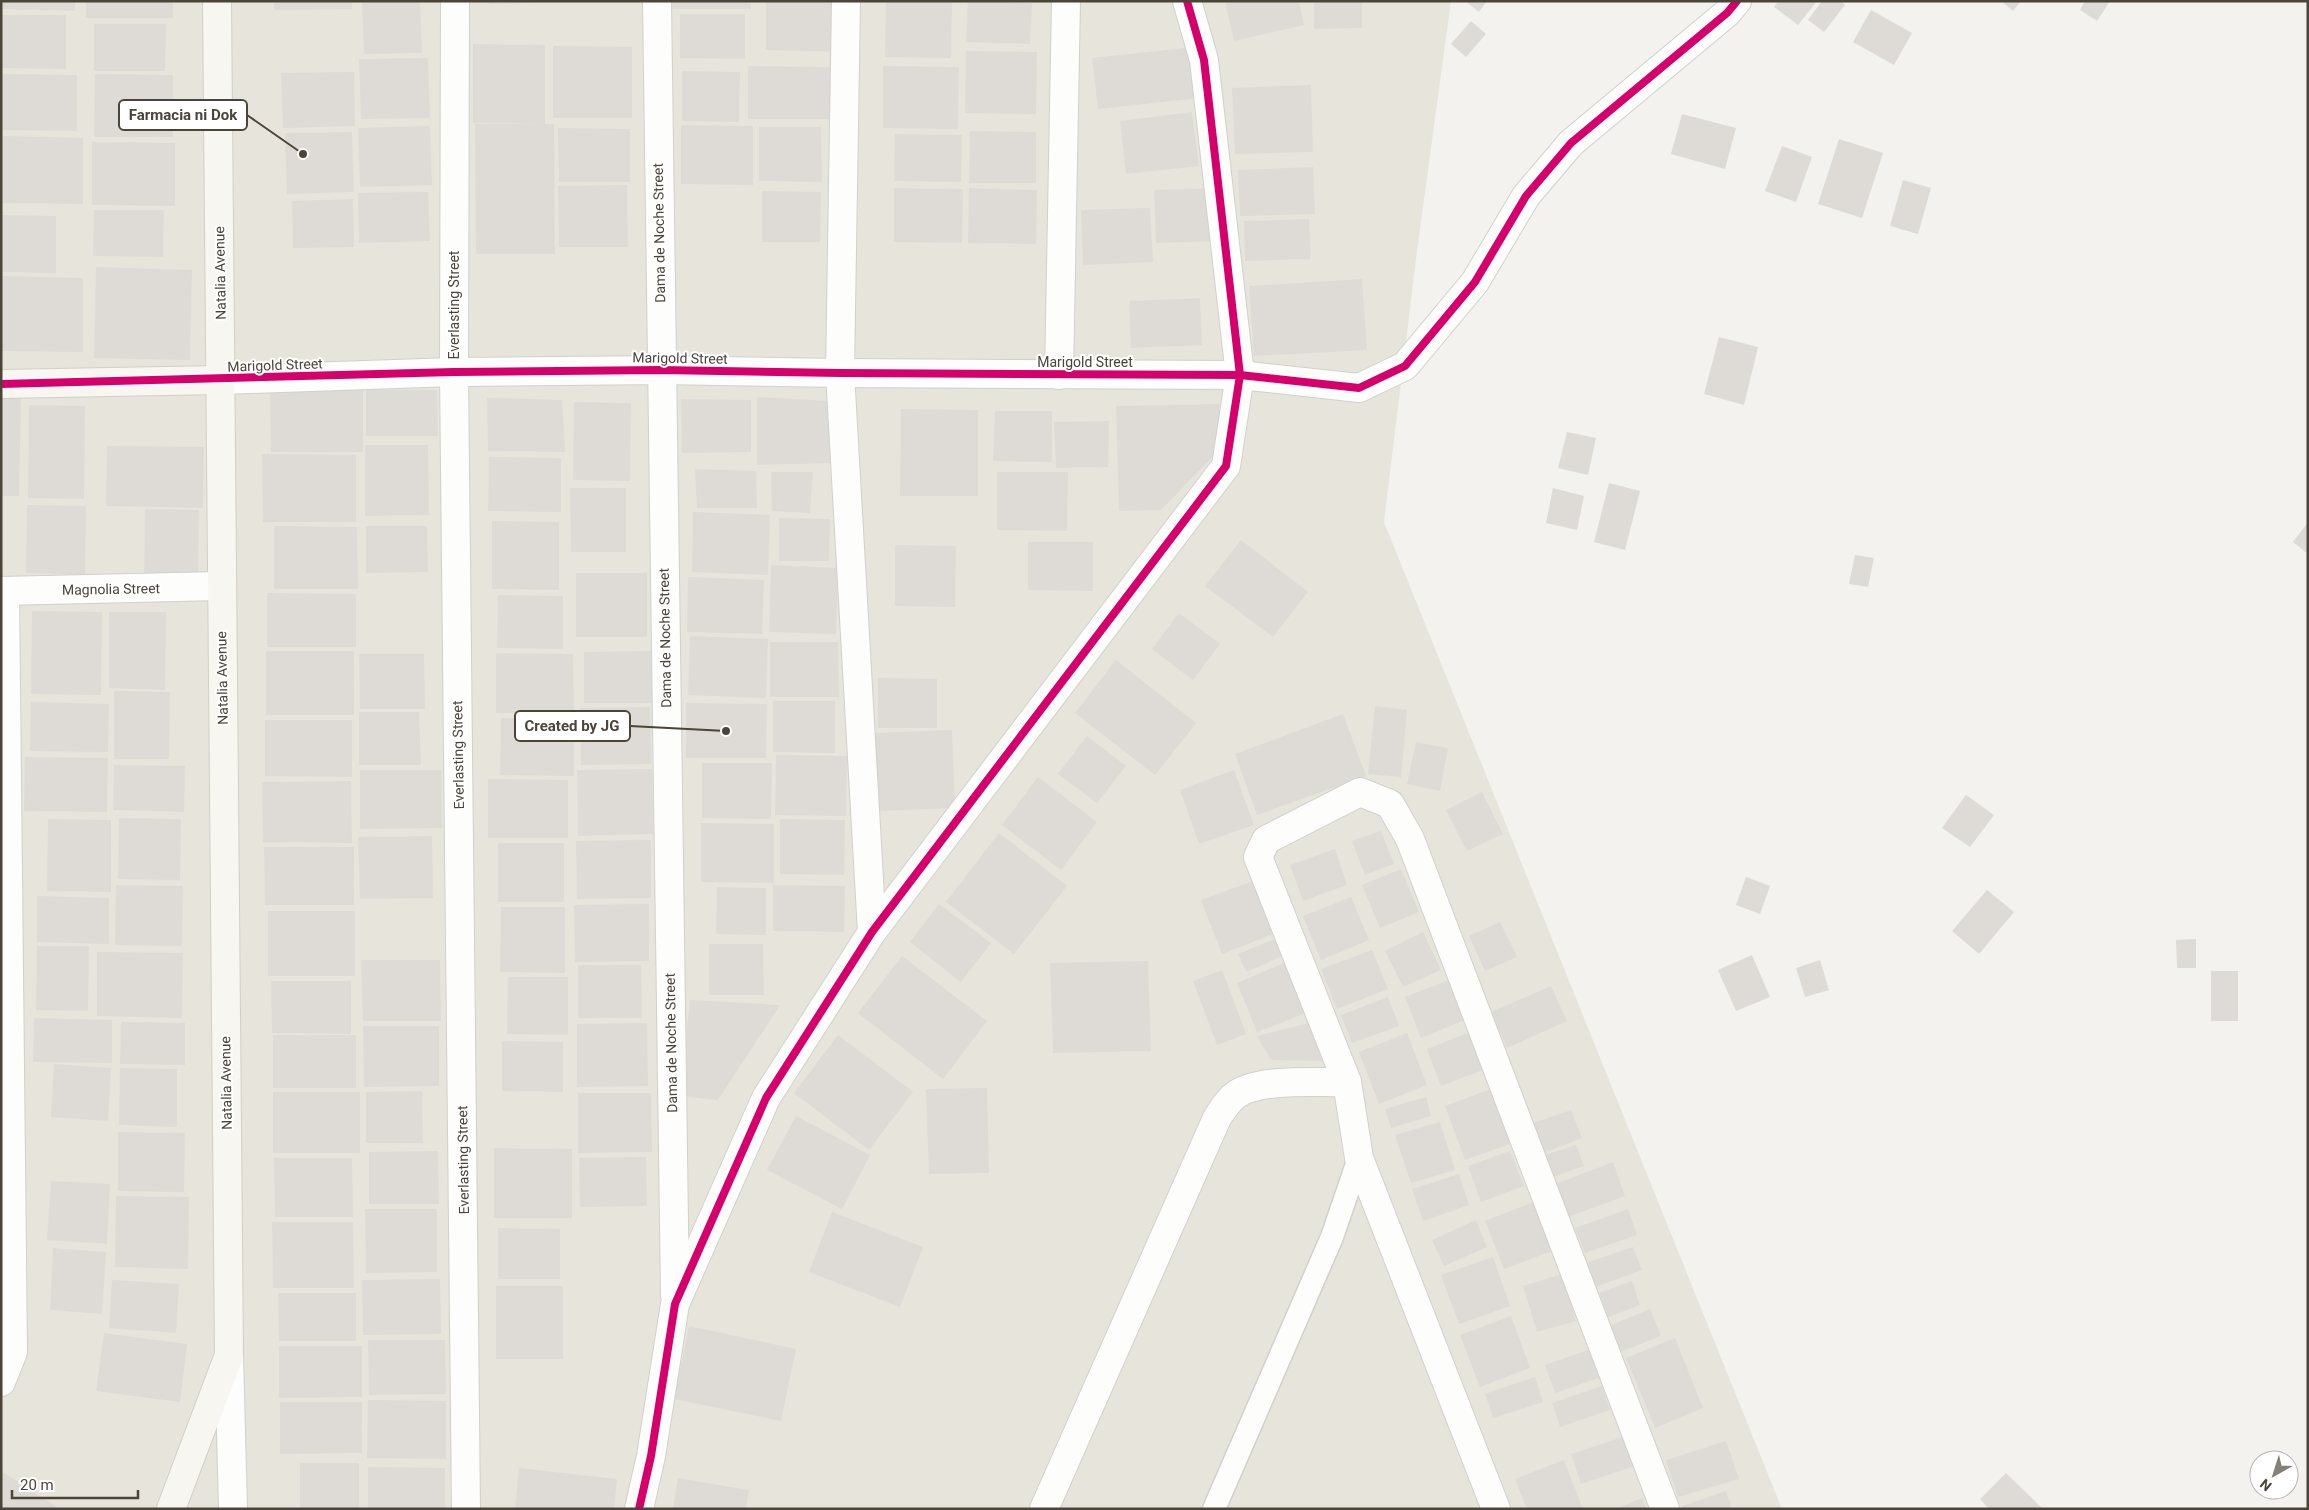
<svg xmlns="http://www.w3.org/2000/svg" width="2309" height="1510" font-family="Roboto,sans-serif">
  <style>
    .residential { fill: #e7e4dc }
    .building { fill: #dedbd6 }
    .lines { fill: none; stroke-linecap: round; stroke-linejoin: round }
    .lane-casing { stroke: #d2d0cb; stroke-width: 25 }
    .street-casing { stroke: #d2d0cb; stroke-width: 30 }
    .secondary-casing { stroke: #d3cfc5; stroke-width: 30 }
    .lane { stroke: #fdfdfc; stroke-width: 22 }
    .street { stroke: #fdfdfc; stroke-width: 28 }
    .secondary { stroke: #f7f6f1; stroke-width: 28 }
    .cycleway-casing { stroke: #fff; stroke-width: 11 }
    .cycleway { stroke: #d6006c; stroke-width: 8 }
    .labels { text-anchor: middle; dominant-baseline: central; stroke-width: 4; stroke-linejoin: round; paint-order: stroke }
    .street-label { font-size: 14px; fill: #4b4439; stroke: #fff }
    .leader { fill: none; stroke: #4b4439; stroke-width: 2 }
    .callout-dot { fill: #4b4439; stroke: #fff; stroke-width: 2 }
    .callout { fill: #fff; stroke: #4b4439; stroke-width: 2 }
    .callout-label { font-size: 15px; text-anchor: middle; font-weight: bold; fill: #4b4439 }
  </style>
  <rect width="100%" height="100%" fill="#f4f2ee"/>
  <path class="residential" d="M1,1H1451L1417,251L1384,522L1782,1509H1Z"/>
  <g class="building">
    <path d="M2,1H75V11L1,9Z"/>
    <rect x="86" y="1" width="87" height="17"/>
    <path d="M274,1H352V9L274,10Z"/>
    <path d="M362,1H420L422,53L364,54Z"/>
    <path d="M489,1H534V3L489,4Z"/>
    <rect x="672" y="1" width="79" height="8"/>
    <path d="M766,1H838L837,52L766,50Z"/>
    <path d="M886,1H952L951,58L885,57Z"/>
    <path d="M968,1L1032,3L1030,44L966,42Z"/>
    <path d="M1225,1H1299L1304,25L1234,41Z"/>
    <path d="M1314,1H1362V28L1314,29Z"/>
    <path d="M1465,1H1487L1479,12Z"/>
    <path d="M1778,1H1817L1798,25L1774,7Z"/>
    <path d="M1822,1H1841L1845,5L1824,32L1808,20Z"/>
    <path d="M2001,1H2021L2013,11Z"/>
    <path d="M2085,1H2110L2097,21L2080,10Z"/>
    <path d="M1871,10L1912,33L1894,65L1853,42Z"/>
    <path d="M680,14H745V59L680,58Z"/>
    <path d="M1,15H66V69L1,68Z"/>
    <path d="M1471,21L1486,34L1466,57L1451,44Z"/>
    <path d="M94,24H166L165,71H94Z"/>
    <path d="M473,44L545,45V124L473,123Z"/>
    <path d="M553,46L632,47V118H553Z"/>
    <path d="M1194,47L1200,98L1098,109L1092,58Z"/>
    <path d="M966,51L1037,52L1036,114L965,113Z"/>
    <path d="M428,58L430,118L361,119L359,59Z"/>
    <path d="M748,66L838,67V119H748Z"/>
    <path d="M883,66L959,67L958,129L883,128Z"/>
    <path d="M682,71L740,72L739,122L682,121Z"/>
    <path d="M354,72L355,126L283,128L281,73Z"/>
    <path d="M1,74L77,75V131L1,130Z"/>
    <path d="M95,74L173,75V137H94Z"/>
    <path d="M1311,85L1313,152L1235,154L1232,88Z"/>
    <path d="M1192,112L1199,166L1126,174L1120,121Z"/>
    <path d="M1682,114L1736,128L1725,169L1671,154Z"/>
    <path d="M475,124H554L555,254H476Z"/>
    <path d="M681,125L753,126V185L681,184Z"/>
    <path d="M430,126L432,185L360,187L358,128Z"/>
    <path d="M759,127H821L822,182L759,181Z"/>
    <path d="M558,128L630,129V182H559Z"/>
    <path d="M970,131L1036,132V183H969Z"/>
    <path d="M352,132L354,192L287,194L285,133Z"/>
    <path d="M895,134L962,135L961,182L894,181Z"/>
    <path d="M1,136L83,138V204L1,203Z"/>
    <path d="M1839,139L1883,153L1862,218L1818,204Z"/>
    <path d="M92,142L175,143V206L92,205Z"/>
    <path d="M1782,146L1812,157L1796,202L1765,191Z"/>
    <path d="M1313,167L1315,214L1240,216L1238,170Z"/>
    <path d="M1903,180L1931,188L1918,234L1890,226Z"/>
    <path d="M627,185L628,247H559L558,186Z"/>
    <path d="M894,188L963,189L962,243L894,242Z"/>
    <path d="M969,188L1037,190L1036,244L968,243Z"/>
    <path d="M1213,188L1215,241L1156,243L1154,190Z"/>
    <path d="M762,191L821,192L820,242H762Z"/>
    <path d="M428,192L430,241L359,243L358,193Z"/>
    <path d="M353,199L354,247L293,248L292,201Z"/>
    <path d="M1150,208L1153,262L1083,265L1081,210Z"/>
    <path d="M94,210H164L163,257L93,256Z"/>
    <path d="M1,215L56,216V273L1,272Z"/>
    <path d="M1309,219L1311,259L1245,261L1244,221Z"/>
    <path d="M96,267L192,270L190,360L94,358Z"/>
    <path d="M1,276L83,278V352L1,351Z"/>
    <path d="M1362,279L1367,350L1254,356L1249,286Z"/>
    <path d="M1200,298L1202,345L1131,348L1129,301Z"/>
    <path d="M1719,337L1758,347L1744,405L1704,394Z"/>
    <path d="M270,387H363V452H271Z"/>
    <path d="M366,390H437L438,436H366Z"/>
    <path d="M1,395H21L19,496H1Z"/>
    <path d="M757,397L827,401L831,463L757,465Z"/>
    <path d="M487,398L562,400L565,452L488,451Z"/>
    <path d="M681,399L751,400V452L682,453Z"/>
    <path d="M574,402L631,403L630,481L573,480Z"/>
    <path d="M1219,404L1220,449L1161,510L1119,511L1116,406Z"/>
    <path d="M29,405L85,406L84,499L28,498Z"/>
    <path d="M901,409L978,410V496H900Z"/>
    <path d="M995,411H1052V462L993,461Z"/>
    <path d="M1109,421L1108,467L1056,468L1054,422Z"/>
    <path d="M1567,432L1596,438L1588,475L1558,468Z"/>
    <path d="M365,445H428L429,515L365,516Z"/>
    <path d="M107,446L204,447L203,508L106,506Z"/>
    <path d="M262,454L356,455V522H263Z"/>
    <path d="M489,457L561,458V512L488,511Z"/>
    <path d="M695,469L756,471L757,508H697Z"/>
    <path d="M771,472H813L810,513L772,511Z"/>
    <path d="M997,472H1068L1067,531L997,530Z"/>
    <path d="M1609,483L1640,491L1625,550L1594,542Z"/>
    <path d="M570,488H626V552H571Z"/>
    <path d="M1553,488L1584,496L1577,530L1546,523Z"/>
    <path d="M27,505L86,506L85,575L26,573Z"/>
    <path d="M145,509L199,510L198,581L144,580Z"/>
    <path d="M693,512L770,515L768,575L692,572Z"/>
    <path d="M779,518L830,519L829,561H779Z"/>
    <path d="M492,521L559,522V590L492,589Z"/>
    <path d="M2308,522V554L2293,542Z"/>
    <path d="M274,526L357,527L358,589H274Z"/>
    <path d="M366,526H427L428,572L366,573Z"/>
    <path d="M1241,540L1308,592L1273,637L1205,586Z"/>
    <path d="M1028,542H1093V591L1028,590Z"/>
    <path d="M895,545L956,546L955,607L895,606Z"/>
    <path d="M1855,555L1874,558L1868,587L1849,584Z"/>
    <path d="M771,565L838,568L836,634L769,632Z"/>
    <rect x="576" y="573" width="71" height="64"/>
    <path d="M688,577L764,580L762,634L687,632Z"/>
    <path d="M267,593L356,594V647H267Z"/>
    <path d="M498,595L563,596V649L497,648Z"/>
    <path d="M32,611L102,612L101,695L31,694Z"/>
    <path d="M109,612H166L165,690L109,688Z"/>
    <path d="M1179,613L1220,644L1193,680L1152,649Z"/>
    <path d="M690,636L768,639L766,698L688,695Z"/>
    <path d="M770,642H838L839,697H770Z"/>
    <rect x="266" y="651" width="88" height="64"/>
    <path d="M651,651L652,703H584V652Z"/>
    <path d="M496,653L573,654L574,713H496Z"/>
    <path d="M359,654H424L425,709H360Z"/>
    <path d="M1116,660L1196,723L1155,775L1075,713Z"/>
    <path d="M878,678L937,679V728H878Z"/>
    <path d="M114,691L170,692L169,759H114Z"/>
    <path d="M773,701H835V753L773,752Z"/>
    <path d="M31,702L109,704L108,752L30,751Z"/>
    <path d="M686,703L767,704L766,758H686Z"/>
    <path d="M1375,706L1407,710L1401,777L1368,774Z"/>
    <path d="M650,707L651,764L581,765L580,708Z"/>
    <path d="M359,712H419L421,765H359Z"/>
    <path d="M1343,714L1366,776L1257,815L1235,754Z"/>
    <path d="M501,718H574V776L500,775Z"/>
    <path d="M265,720H352V777L265,776Z"/>
    <path d="M952,730L955,808L877,811L874,733Z"/>
    <path d="M1087,736L1126,766L1097,803L1058,774Z"/>
    <path d="M1416,742L1448,748L1440,791L1407,784Z"/>
    <path d="M776,755L847,756L846,816L775,815Z"/>
    <path d="M25,757L108,758L107,812L24,811Z"/>
    <path d="M702,763H772L771,819L702,818Z"/>
    <path d="M114,765L185,766L184,812L113,810Z"/>
    <path d="M652,769L653,834L578,836L577,770Z"/>
    <path d="M360,770H441L442,828L360,829Z"/>
    <path d="M1234,770L1254,825L1199,844L1180,790Z"/>
    <path d="M1038,777L1097,822L1061,870L1002,825Z"/>
    <path d="M488,779L568,780V838H488Z"/>
    <path d="M351,781L352,843L263,842L262,782Z"/>
    <path d="M1482,792L1503,834L1467,851L1446,810Z"/>
    <path d="M1966,795L1994,815L1970,847L1942,828Z"/>
    <path d="M119,818L181,819L180,880L118,879Z"/>
    <path d="M48,819L111,820V892L47,891Z"/>
    <path d="M780,819L845,820L844,875L780,874Z"/>
    <path d="M701,823L774,824V883L701,882Z"/>
    <path d="M1381,831L1394,864L1365,875L1352,841Z"/>
    <path d="M999,833L1067,886L1014,954L946,902Z"/>
    <path d="M432,836L433,898L360,899L358,837Z"/>
    <path d="M651,840V898L577,899L576,841Z"/>
    <rect x="498" y="843" width="66" height="59"/>
    <path d="M264,847H354V905H265Z"/>
    <path d="M1335,849L1347,885L1303,901L1290,865Z"/>
    <path d="M1401,869L1419,912L1380,928L1362,885Z"/>
    <path d="M1746,877L1770,886L1760,914L1736,905Z"/>
    <path d="M1256,880L1276,933L1222,954L1201,900Z"/>
    <path d="M116,885L183,886L182,946L115,945Z"/>
    <path d="M773,885L845,886L844,932L773,931Z"/>
    <path d="M717,887L766,888V935L716,934Z"/>
    <path d="M1987,890L2014,912L1979,954L1952,931Z"/>
    <path d="M37,896L109,898V944L37,942Z"/>
    <path d="M1351,897L1369,940L1321,960L1303,916Z"/>
    <path d="M649,904V961L575,962L574,905Z"/>
    <path d="M939,904L991,943L961,982L910,942Z"/>
    <path d="M501,907H565V973L500,972Z"/>
    <rect x="268" y="911" width="87" height="65"/>
    <path d="M1500,922L1517,957L1485,971L1469,936Z"/>
    <path d="M1423,932L1441,970L1403,987L1385,951Z"/>
    <path d="M1277,938L1285,955L1246,972L1238,954Z"/>
    <path d="M2196,939V968H2177L2176,940Z"/>
    <path d="M709,944H763L764,995H709Z"/>
    <path d="M37,946H89L88,1011L36,1010Z"/>
    <path d="M1372,950L1388,989L1337,1009L1321,969Z"/>
    <path d="M97,952L183,953L182,1018L97,1016Z"/>
    <path d="M1752,955L1770,997L1736,1011L1718,970Z"/>
    <path d="M902,956L987,1021L943,1079L858,1013Z"/>
    <path d="M361,960H440L441,1021H363Z"/>
    <path d="M1820,960L1829,990L1805,997L1796,968Z"/>
    <path d="M1148,961L1151,1051L1053,1053L1050,963Z"/>
    <path d="M1284,963L1306,1013L1257,1032L1237,983Z"/>
    <path d="M578,965H641L642,1018H578Z"/>
    <path d="M1222,970L1246,1034L1217,1045L1193,981Z"/>
    <rect x="2211" y="971" width="27" height="50"/>
    <path d="M508,977H568V1035L507,1034Z"/>
    <path d="M1452,979L1467,1019L1421,1038L1405,997Z"/>
    <path d="M271,981H351V1034L272,1033Z"/>
    <path d="M1551,986L1567,1021L1507,1048L1491,1012Z"/>
    <path d="M1388,997L1399,1026L1352,1043L1341,1015Z"/>
    <path d="M690,1000L780,1005L718,1100L679,1096Z"/>
    <path d="M34,1018L112,1020V1063L33,1062Z"/>
    <path d="M121,1022L185,1023V1065L120,1064Z"/>
    <path d="M1314,1022L1327,1061L1271,1060L1257,1036Z"/>
    <path d="M647,1023L648,1086L577,1087V1024Z"/>
    <path d="M363,1026H439V1086L364,1087Z"/>
    <path d="M1473,1031L1488,1068L1441,1086L1427,1049Z"/>
    <path d="M1407,1033L1427,1085L1379,1104L1359,1052Z"/>
    <rect x="273" y="1035" width="83" height="53"/>
    <path d="M838,1035L913,1092L869,1150L794,1093Z"/>
    <path d="M502,1041L563,1042V1092L502,1091Z"/>
    <path d="M54,1064L111,1068L108,1121L51,1117Z"/>
    <path d="M120,1068L177,1069V1127L119,1125Z"/>
    <path d="M987,1088L989,1173L929,1174L926,1089Z"/>
    <path d="M1491,1089L1510,1144L1465,1160L1445,1106Z"/>
    <path d="M422,1091L423,1143H366V1092Z"/>
    <rect x="273" y="1092" width="87" height="61"/>
    <path d="M578,1093H651L652,1152L578,1153Z"/>
    <path d="M1426,1097L1431,1116L1391,1128L1385,1109Z"/>
    <path d="M1571,1110L1582,1138L1541,1154L1530,1124Z"/>
    <path d="M796,1116L870,1155L842,1209L767,1170Z"/>
    <path d="M1440,1122L1455,1170L1411,1183L1395,1135Z"/>
    <path d="M118,1132L185,1133L184,1192L118,1191Z"/>
    <path d="M1576,1145L1584,1166L1553,1177L1545,1155Z"/>
    <path d="M494,1148L572,1149V1218H494Z"/>
    <path d="M438,1151L439,1204H369V1152Z"/>
    <path d="M1510,1151L1524,1186L1481,1202L1468,1166Z"/>
    <path d="M646,1157L647,1206L580,1207L579,1158Z"/>
    <path d="M274,1158H352L353,1217H275Z"/>
    <path d="M1613,1162L1625,1196L1565,1218L1553,1185Z"/>
    <path d="M1459,1174L1469,1205L1423,1221L1412,1189Z"/>
    <path d="M51,1181L110,1184L107,1244L47,1240Z"/>
    <path d="M116,1196L189,1197L188,1269L115,1267Z"/>
    <path d="M1536,1201L1555,1250L1504,1269L1485,1221Z"/>
    <path d="M365,1209H437V1272L366,1273Z"/>
    <path d="M1628,1209L1637,1235L1585,1253L1575,1228Z"/>
    <path d="M832,1212L923,1247L900,1307L809,1272Z"/>
    <path d="M1476,1220L1487,1247L1444,1266L1432,1240Z"/>
    <path d="M272,1222H353L354,1288H273Z"/>
    <path d="M498,1228L560,1229V1279H498Z"/>
    <path d="M1633,1247L1642,1270L1595,1287L1586,1263Z"/>
    <path d="M53,1248L106,1252L102,1314L50,1310Z"/>
    <path d="M1493,1257L1510,1306L1459,1324L1441,1275Z"/>
    <path d="M1562,1274L1576,1321L1537,1332L1523,1286Z"/>
    <path d="M440,1279L441,1334L363,1335L362,1280Z"/>
    <path d="M112,1280L179,1284L176,1333L109,1328Z"/>
    <path d="M1632,1281L1640,1305L1608,1317L1599,1293Z"/>
    <rect x="496" y="1286" width="67" height="73"/>
    <path d="M278,1293H356V1341H279Z"/>
    <path d="M1650,1309L1661,1336L1620,1352L1609,1326Z"/>
    <path d="M1511,1316L1530,1368L1480,1387L1460,1335Z"/>
    <path d="M689,1326L796,1349L781,1421L674,1399Z"/>
    <path d="M104,1333L187,1344L180,1402L96,1391Z"/>
    <path d="M1675,1338L1703,1408L1655,1428L1626,1358Z"/>
    <path d="M368,1340H445L446,1394L369,1395Z"/>
    <path d="M279,1346H362V1397L279,1398Z"/>
    <path d="M1594,1348L1604,1376L1555,1393L1545,1365Z"/>
    <path d="M1535,1377L1543,1402L1493,1418L1485,1394Z"/>
    <path d="M1602,1386L1610,1410L1560,1427L1552,1403Z"/>
    <path d="M368,1400L446,1401V1459L367,1458Z"/>
    <path d="M280,1402H362V1453L280,1454Z"/>
    <path d="M1625,1436L1635,1466L1581,1484L1571,1454Z"/>
    <path d="M1726,1441L1739,1479L1678,1497L1666,1460Z"/>
    <path d="M1564,1460L1583,1509H1527L1515,1479Z"/>
    <rect x="300" y="1463" width="59" height="46"/>
    <path d="M368,1467L445,1468V1509H368Z"/>
    <path d="M519,1468L617,1479L614,1509H515Z"/>
    <path d="M1,1471L56,1506L54,1509H1Z"/>
    <path d="M2006,1473L2043,1509H1989L1980,1499Z"/>
    <path d="M678,1478L749,1490L746,1509H673Z"/>
    <path d="M1726,1491L1732,1509H1683L1682,1506Z"/>
    <path d="M1642,1498L1647,1509H1616Z"/>
  </g>
  <g class="lines">
    <g class="lane-casing">
      <path id="lane" d="M1214,1509L1332,1237L1359,1158"/>
    </g>
    <g class="street-casing">
      <g id="street">
        <path d="M455,1L454,372L466,1509"/>
        <path d="M657,1L675,1295"/>
        <path d="M846,1L840,373L872,932"/>
        <path d="M1059,375L1066,1"/>
        <path d="M221,380L454,372L660,370L840,373L1240,375L1359,388L1405,366L1475,282L1526,196L1571,143L1727,13L1737,1"/>
        <path d="M1,591L221,586"/>
        <path d="M229,1355L233,1509"/>
        <path d="M1,1382L13,1352L5,591"/>
        <path d="M639,1509L651,1456L675,1304L766,1098L872,932L1226,466L1240,375L1204,60L1187,1"/>
        <path d="M1044,1509L1217,1118C1223,1109 1228,1100 1237,1094C1261,1078 1317,1083 1347,1082"/>
        <path d="M1496,1509L1359,1158L1347,1082L1258,857L1266,840L1360,792L1390,804L1410,839L1665,1509"/>
      </g>
    </g>
    <g class="secondary-casing">
      <g id="secondary">
        <path d="M1,384L221,380"/>
        <path d="M171,1509L229,1355L217,1"/>
      </g>
    </g>
    <use href="#lane" class="lane"/>
    <use href="#street" class="street"/>
    <use href="#secondary" class="secondary"/>
    <g class="cycleway-casing">
      <g id="cycleway">
        <path d="M1,384L454,372L660,370L840,373L1240,375L1359,388L1405,366L1475,282L1526,196L1571,143L1727,13L1737,1"/>
        <path d="M639,1509L651,1456L675,1304L766,1098L872,932L1226,466L1240,375L1204,60L1187,1"/>
      </g>
    </g>
    <use href="#cycleway" class="cycleway"/>
  </g>
  <g class="labels">
    <g class="street-label">
      <text transform="translate(659 233) rotate(-91)">Dama de Noche Street</text>
      <text transform="translate(220 273) rotate(-91)">Natalia Avenue</text>
      <text transform="translate(454 305) rotate(-90)">Everlasting Street</text>
      <text transform="translate(680 358) rotate(1)">Marigold Street</text>
      <text x="1085" y="362">Marigold Street</text>
      <text transform="translate(275 365) rotate(-2)">Marigold Street</text>
      <text transform="translate(111 589) rotate(-1)">Magnolia Street</text>
      <text transform="translate(665 638) rotate(-91)">Dama de Noche Street</text>
      <text transform="translate(222 678) rotate(-91)">Natalia Avenue</text>
      <text transform="translate(458 755) rotate(-91)">Everlasting Street</text>
      <text transform="translate(671 1043) rotate(-91)">Dama de Noche Street</text>
      <text transform="translate(226 1083) rotate(-91)">Natalia Avenue</text>
      <text transform="translate(463 1160) rotate(-91)">Everlasting Street</text>
    </g>
  </g>
  <path class="leader" d="M303 154L247 115M726 731L630 726"/>
  <g class="callout-dot">
    <circle cx="303" cy="154" r="5"/>
    <circle cx="726" cy="731" r="5"/>
  </g>
  <g class="callout">
    <rect x="119" y="100" width="128" height="30" rx="5"/>
    <rect x="515" y="711" width="115" height="30" rx="5"/>
  </g>
  <g class="callout-label">
    <text x="183" y="120">Farmacia ni Dok</text>
    <text x="572" y="731">Created by JG</text>
  </g>
  <rect width="2309" height="1510" fill="none" stroke="#4b4439" stroke-width="5"/>
  <g transform="translate(2274 1475) rotate(219)"><circle r="24" fill="#ffffff" stroke="#b7b4b0"/>
  <path d="M0-4L9 19L0 12L-9 19Z" fill="#868178"/>
  <text y="-8" font-size="14" font-weight="bold" text-anchor="middle" fill="#4b4439">N</text>
  </g>
  <path d="M12 1490v8h126v-8" fill="none" stroke="#4b4439" stroke-width="2.5"/>
  <text x="20" y="1490" font-size="15" fill="#4b4439" stroke="#ffffff" stroke-width="4" paint-order="stroke">20 m</text>
</svg>
